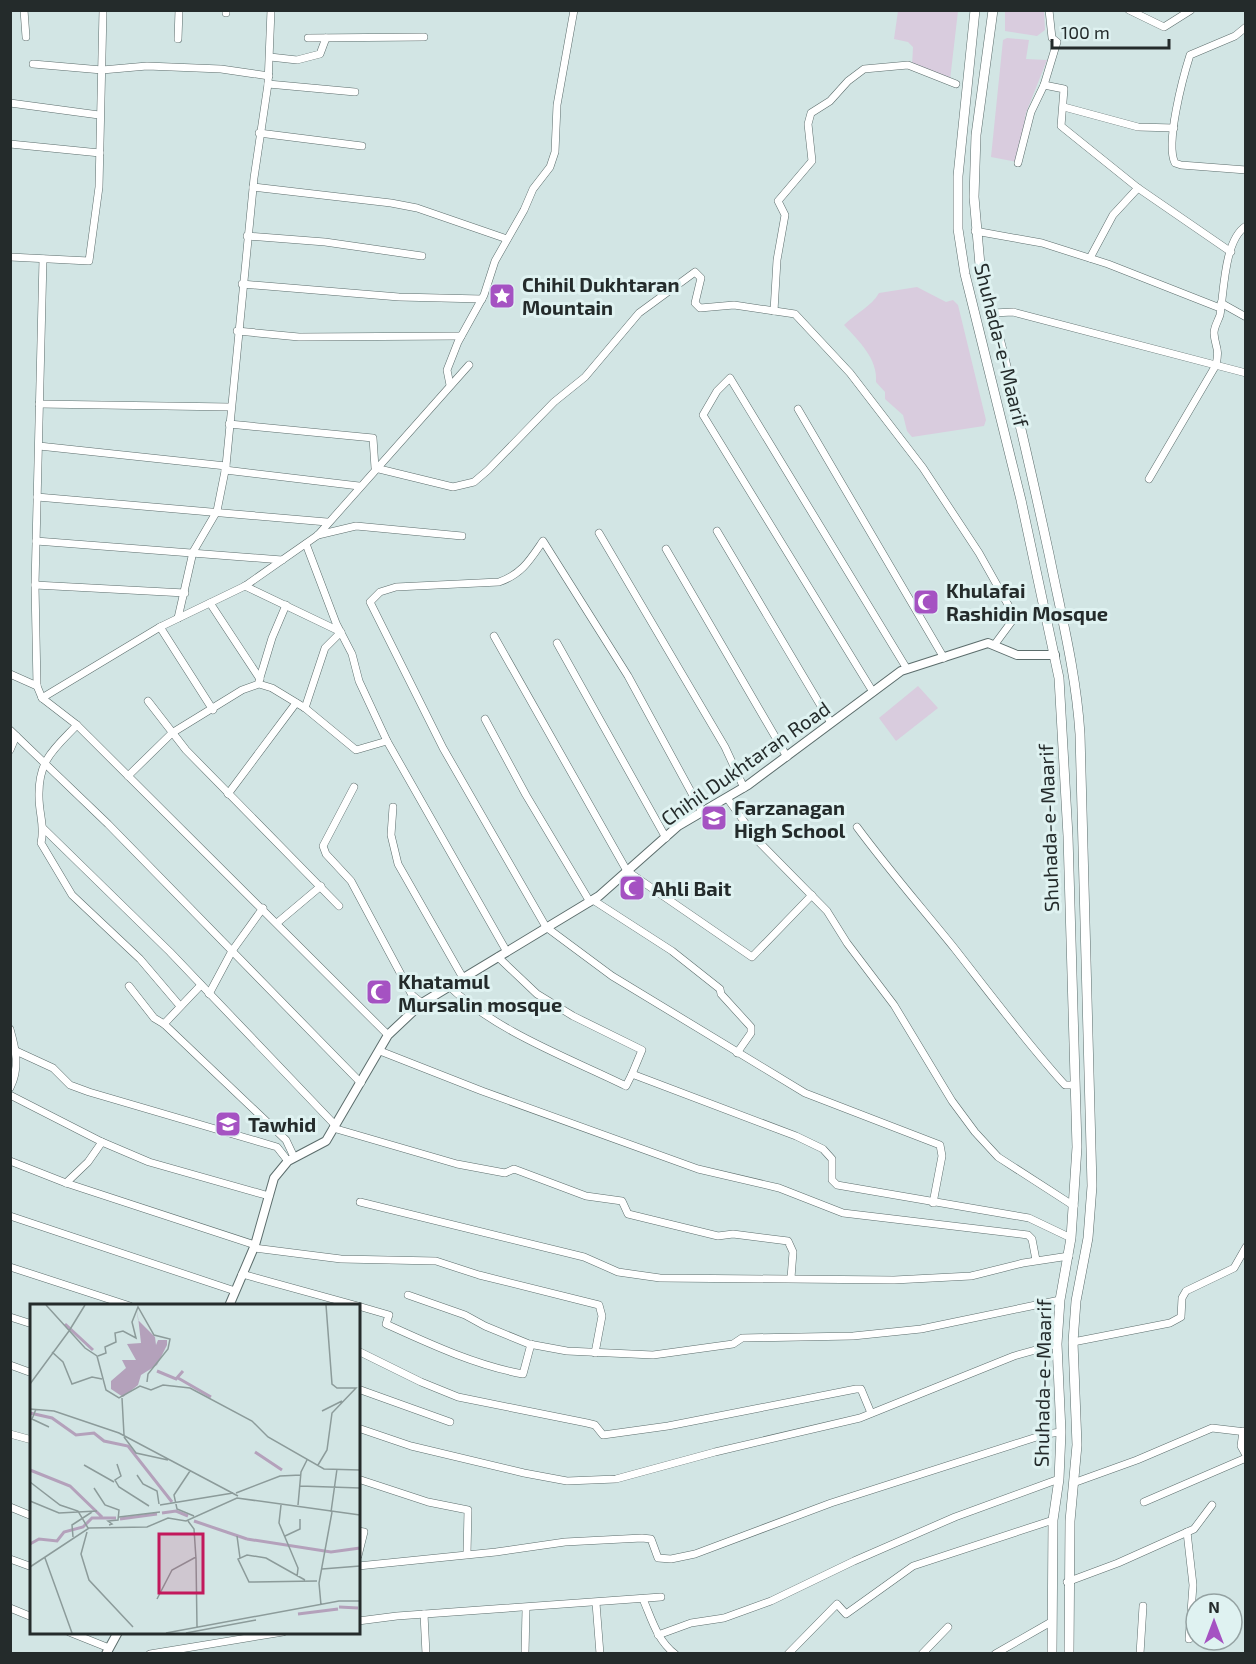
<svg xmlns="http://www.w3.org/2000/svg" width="1256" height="1664" font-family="'Exo 2',sans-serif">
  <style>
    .green { fill: #d9ccde }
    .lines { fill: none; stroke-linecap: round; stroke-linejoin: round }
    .minor-casing { stroke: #5c6d6c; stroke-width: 8 }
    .tertiary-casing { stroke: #5c6d6c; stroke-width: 10 }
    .secondary-casing { stroke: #5c6d6c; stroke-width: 10 }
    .minor { stroke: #fff; stroke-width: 7 }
    .tertiary { stroke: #fff; stroke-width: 8 }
    .secondary { stroke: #fff; stroke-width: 9 }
    .labels { text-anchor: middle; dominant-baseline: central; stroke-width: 6; stroke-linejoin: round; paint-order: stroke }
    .poi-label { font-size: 20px; font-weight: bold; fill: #242b2b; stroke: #dff2f1; text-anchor: start }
    .street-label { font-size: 20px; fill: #242b2b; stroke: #dff2f1 }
    .inset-river { fill: none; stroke: #b4a1bb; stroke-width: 3 }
    .inset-road { fill: none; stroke: #8c9b9a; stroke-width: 1.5 }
    .view { fill: #c2185b; fill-opacity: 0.15; stroke: #c2185b; stroke-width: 3 }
    .inset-edge { fill: none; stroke: #242b2b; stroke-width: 3 }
  </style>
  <rect width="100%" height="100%" fill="#d2e5e4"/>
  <g class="green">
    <path d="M898,11H958L950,80L912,66L913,47L908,42L894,39Z"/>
    <path d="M1005,11H1044L1045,30L1037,36L1005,31Z"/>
    <path d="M1007,38L1029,40L1026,59L1047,60L1026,113L1017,162L991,157L1003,40Z"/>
    <path d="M917,287L946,302L953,300L958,305L986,420L984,426L912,437L907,431L903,415L885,399V392L876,382C878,359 859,341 844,325C856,313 871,307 879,293Z"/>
    <path d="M918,686L938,708L896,741L879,718Z"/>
  </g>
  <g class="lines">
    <g class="minor-casing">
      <g id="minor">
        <path d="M24,10L26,37"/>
        <path d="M1129,10L1164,27L1191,10"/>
        <path d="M226,13V10"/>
        <path d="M1246,27L1235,36L1190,55C1183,77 1165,144 1175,163L1181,165L1246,170"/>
        <path d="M308,38L424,37"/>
        <path d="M178,39L179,10"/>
        <path d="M270,57L297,60L320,54L326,38"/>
        <path d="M33,64L102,70L147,66L221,69L269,76"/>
        <path d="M268,84L355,92"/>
        <path d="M1044,85L1064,89L1061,126L1138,188L1231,252"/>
        <path d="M10,103L99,115"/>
        <path d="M1064,107L1138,127L1174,128"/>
        <path d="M259,133L362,146"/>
        <path d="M10,144L100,153"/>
        <path d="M1018,163L1031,112L1044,85L1057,42L1052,38L1049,10"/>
        <path d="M253,187L391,203L417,208L507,239"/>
        <path d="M975,231L1042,243L1108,264L1220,308"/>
        <path d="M247,236L325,242L422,256"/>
        <path d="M10,257L89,261L99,187L103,10"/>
        <path d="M1090,258L1113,215L1138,188"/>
        <path d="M43,259L35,585L37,686L42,698L77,725L388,1035"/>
        <path d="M242,284L399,297L482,299"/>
        <path d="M1221,303L1246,317"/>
        <path d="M774,311L777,260L785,215L778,201L812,161L808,124L811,113L830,101L848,81L864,69L908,65L956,84"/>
        <path d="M993,313L1013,312L1246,373"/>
        <path d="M237,331L299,337L461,336"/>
        <path d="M450,385L447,370L458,342L484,295L495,261L524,210L533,189L550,167L555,152L557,105L574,10"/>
        <path d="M39,404L230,407"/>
        <path d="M798,409L944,658"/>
        <path d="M229,424L373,438L375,468L453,487L474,482L488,470L554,402L585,377L639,313L695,272L701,278L695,303L700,308L734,305L795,314L850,373L923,468L979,553L1015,617L995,644"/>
        <path d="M39,446L226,466"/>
        <path d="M225,470L359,486"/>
        <path d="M1149,479L1216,365C1220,347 1215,348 1214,333C1214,327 1218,321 1220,315C1224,292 1224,240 1246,226"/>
        <path d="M37,497L327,522"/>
        <path d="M717,531L831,723"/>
        <path d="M599,533L725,747L744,788"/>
        <path d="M318,535L356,526L462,536"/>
        <path d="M36,541L282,560"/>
        <path d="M306,544L336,623L352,654L359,681L387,741L507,952"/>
        <path d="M666,549L787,757"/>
        <path d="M35,585L185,593"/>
        <path d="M245,586L341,632L325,648L305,708"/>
        <path d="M210,603L260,679"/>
        <path d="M178,618L193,552L217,511L226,466L254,178L268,84L271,10"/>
        <path d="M160,627L213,710"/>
        <path d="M494,636L627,871L752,957L812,895"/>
        <path d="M557,643L666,838"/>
        <path d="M10,674L37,686"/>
        <path d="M259,681L272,638L286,605"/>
        <path d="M873,692L703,415L717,391L730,378L907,669"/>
        <path d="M42,698L160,627L245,586L318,535L469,365"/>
        <path d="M148,701L186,750L339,906"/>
        <path d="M485,719L526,795L590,902"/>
        <path d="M77,725C54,749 38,760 39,797C39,814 45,826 41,843L72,895L140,959L180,1006"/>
        <path d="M10,730L108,824L361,1083"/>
        <path d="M10,750L16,736"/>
        <path d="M128,776L172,733L242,690L259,684L272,688L305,708L356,750L387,741"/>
        <path d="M354,787L323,846L326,854L351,881L412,995L422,1003"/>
        <path d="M228,794L296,703"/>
        <path d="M727,798L759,842L827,911L847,943L894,1005L952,1101L975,1132L998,1157L1074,1206"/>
        <path d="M393,807L391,835L398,864L463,978"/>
        <path d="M702,812L628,676L543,541C530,560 522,574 499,582L396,587L380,592L370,602L443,748L546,927L612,976L805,1093L940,1145L942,1156L933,1203"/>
        <path d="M857,827C888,869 922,908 955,949C991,995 1026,1042 1065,1085H1074"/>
        <path d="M44,829L170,952L335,1125"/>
        <path d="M593,900L672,951L720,989L721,994L751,1027V1033L737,1053"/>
        <path d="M277,923L321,886"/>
        <path d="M498,957L537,994L573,1016L642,1050L632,1074"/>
        <path d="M129,986L154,1018L164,1024L286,1140L294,1157"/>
        <path d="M449,986C495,1031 569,1058 626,1086L632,1074L796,1136L823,1149L832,1159V1180L837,1185L1029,1218L1071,1238"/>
        <path d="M209,994L232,951L263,908"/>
        <path d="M164,1024L201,985"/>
        <path d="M10,1029C16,1050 20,1068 10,1088"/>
        <path d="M16,1051L53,1068L70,1085L89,1092L277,1147L288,1161"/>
        <path d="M380,1051L482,1091L698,1169L779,1188L843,1213L1028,1235L1032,1239L1036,1260"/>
        <path d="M10,1095L102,1142L149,1162L269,1196"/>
        <path d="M333,1128L457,1164L505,1173L514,1169L586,1196L622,1201L628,1214L718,1236L733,1234L788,1241L793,1252L791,1278"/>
        <path d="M10,1161L66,1183L255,1245"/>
        <path d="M66,1183L88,1162L102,1142"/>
        <path d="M360,1202L584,1257L618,1272L660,1278L894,1280L971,1276L1023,1263L1069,1256"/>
        <path d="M10,1216L235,1291"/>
        <path d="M254,1248L341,1259L436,1261L479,1275L599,1305L602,1316L595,1353"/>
        <path d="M10,1267L130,1306"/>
        <path d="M242,1274L358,1306"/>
        <path d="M408,1295L465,1315L485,1326L529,1344L567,1351L653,1355L733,1344L742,1338L853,1336L921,1329L1060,1300"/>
        <path d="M358,1306L389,1315L386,1324C430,1344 475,1365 523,1374L531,1344"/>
        <path d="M10,1317L32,1324"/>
        <path d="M1073,1342L1170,1323L1181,1317L1182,1298L1186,1291L1234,1268L1246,1247"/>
        <path d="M358,1351L421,1382L458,1397L587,1423L595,1425L603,1435L668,1426L856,1389H861L871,1413"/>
        <path d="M10,1365L32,1373"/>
        <path d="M358,1389L450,1422"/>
        <path d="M358,1428L411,1446L524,1473L567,1481L616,1479L715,1452L860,1418L1014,1356L1057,1344"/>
        <path d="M1243,1431L1241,1446L1246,1455"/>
        <path d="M10,1434L32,1440"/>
        <path d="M358,1479L428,1502L468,1510L467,1554"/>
        <path d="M1076,1482L1137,1460L1212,1428L1246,1432"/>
        <path d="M1144,1502L1246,1458"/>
        <path d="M10,1507L32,1516"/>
        <path d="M358,1531L364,1532L358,1556"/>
        <path d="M1187,1532L1193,1585L1189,1639"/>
        <path d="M10,1559L32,1567"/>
        <path d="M358,1566L496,1552L565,1542L642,1538L651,1539L658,1558L671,1559L695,1554L831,1503L1046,1434L1061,1432"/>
        <path d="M1067,1582L1118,1563L1194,1529L1212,1505"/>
        <path d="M643,1599C652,1620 657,1640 675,1654"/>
        <path d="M596,1603L600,1654"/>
        <path d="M10,1608L32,1617"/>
        <path d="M424,1614L426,1654"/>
        <path d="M358,1621L397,1616L661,1597"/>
        <path d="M69,1632L109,1648"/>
        <path d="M658,1635L691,1623L724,1618L771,1601L854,1561L955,1517L1059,1479"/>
        <path d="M150,1654L283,1632"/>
        <path d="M525,1654L526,1609"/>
        <path d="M788,1654L837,1604L846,1614L913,1566L1053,1520"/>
        <path d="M922,1654L948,1627"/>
        <path d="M995,1654L1051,1622"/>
        <path d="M1140,1654L1143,1606"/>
      </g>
    </g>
    <g class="tertiary-casing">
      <g id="tertiary">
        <path d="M229,1306L255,1245L274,1178L288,1161L326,1141L388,1035L422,1003L599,896L678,826L748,785L901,671L988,643L1017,655H1055"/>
        <path d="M106,1654L118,1632"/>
      </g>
    </g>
    <g class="secondary-casing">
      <g id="secondary">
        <path d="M975,10L958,176V229L965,274L1021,500L1059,678L1068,836L1077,1147L1071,1238L1060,1300L1057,1344L1061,1432L1059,1479L1053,1520L1052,1654"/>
        <path d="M993,10L976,135L974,197L980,265C1006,361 1028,457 1049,554C1061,614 1076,672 1080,734L1092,1186L1088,1238L1076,1301L1073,1342L1077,1445L1070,1521L1069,1654"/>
      </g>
    </g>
    <use href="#minor" class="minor"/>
    <use href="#tertiary" class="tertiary"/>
    <use href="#secondary" class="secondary"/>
  </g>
  <defs>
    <g id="sight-square" transform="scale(1.35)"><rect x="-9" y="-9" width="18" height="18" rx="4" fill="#a552c2" stroke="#dff2f1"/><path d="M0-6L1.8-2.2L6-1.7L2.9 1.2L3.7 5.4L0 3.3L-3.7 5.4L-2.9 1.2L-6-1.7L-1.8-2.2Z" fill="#fff"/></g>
    <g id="mosque-square" transform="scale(1.35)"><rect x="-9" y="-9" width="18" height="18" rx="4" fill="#a552c2" stroke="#dff2f1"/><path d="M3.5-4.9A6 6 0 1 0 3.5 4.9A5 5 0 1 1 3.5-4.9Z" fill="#fff"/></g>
    <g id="school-square" transform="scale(1.35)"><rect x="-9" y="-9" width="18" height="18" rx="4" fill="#a552c2" stroke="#dff2f1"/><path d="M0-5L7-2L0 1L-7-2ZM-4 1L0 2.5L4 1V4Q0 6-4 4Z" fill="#fff"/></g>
  </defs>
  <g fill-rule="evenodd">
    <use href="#sight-square" x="502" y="296"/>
    <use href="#mosque-square" x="926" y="602"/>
    <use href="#school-square" x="714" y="818"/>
    <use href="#mosque-square" x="632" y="888"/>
    <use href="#mosque-square" x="379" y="992"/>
    <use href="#school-square" x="228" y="1124"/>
  </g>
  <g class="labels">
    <g class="poi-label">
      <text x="522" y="284">Chihil Dukhtaran<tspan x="522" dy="23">Mountain</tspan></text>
      <text x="946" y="590">Khulafai<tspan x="946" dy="23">Rashidin Mosque</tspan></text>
      <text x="734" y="807">Farzanagan<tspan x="734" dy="23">High School</tspan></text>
      <text x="652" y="888">Ahli Bait</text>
      <text x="398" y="981">Khatamul<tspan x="398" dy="23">Mursalin mosque</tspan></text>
      <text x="248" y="1124">Tawhid</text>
    </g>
    <g class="street-label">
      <text transform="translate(1002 345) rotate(76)">Shuhada-e-Maarif</text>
      <text transform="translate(745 763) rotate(-35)">Chihil Dukhtaran Road</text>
      <text transform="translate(1048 828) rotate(-92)">Shuhada-e-Maarif</text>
      <text transform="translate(1042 1383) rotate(-89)">Shuhada-e-Maarif</text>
    </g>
  </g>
  <g transform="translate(30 1304)">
    <rect width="330" height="330" fill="#d2e5e4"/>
    <path d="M107,4L108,16L125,33L126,41L128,36H137V41L127,61L111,71L108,81L93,93L81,85V77L96,64L92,56H106L97,40L111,39Z" fill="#b4a1bb"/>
    <path class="inset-river" d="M35,20L63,46M127,67L146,75L153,67M148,74L181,93M0,109L22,114L46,131L64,129L74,137L98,142L142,198M225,148L252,166M0,166L40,182L72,213M132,209L146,207L158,212M90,215L127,210M164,217L217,235M217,235L301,248L330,244M0,240L9,235L27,237L34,228L53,223L62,214H86M309,303L328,304M268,310L308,305"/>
    <path class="inset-road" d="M16,1L55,44L67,52L76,86L89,94L110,82L121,86L133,81L160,84L222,117L238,133L294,165L330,166M39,27L55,1M22,48L33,58L42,80L62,73L72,75M68,52L76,49L75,43L86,38L85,29L93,27L106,34L102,18L108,3L124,31L140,35L138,45L118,70L117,78M0,80L39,27M92,94L94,131M0,105L24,107L89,129L208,192M6,105L2,115L19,123M292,107L312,97M94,133L106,149L138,156M87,160L91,172L85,176L89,183L119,202M54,161L84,178M288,161L297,146L302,109L326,84H307L302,80L296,1M160,167L144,191L147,205L164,212M107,171L113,180L127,187L129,200M0,178L30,201L48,207L58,224M270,182L330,184M64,184L75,201L89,206L88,216L78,217L82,220L79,221M206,189L250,172L271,171M0,197L29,209L67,207M130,201L203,189M251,201L249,219L268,264L267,273M268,201L271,168L277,156M301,208L307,165M89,213L130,208M158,217L164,225L166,255L167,323M57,228L51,250L59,276L103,323M207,232L210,254M255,232L270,225V215M43,233L42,221L62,208M15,254L42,329M0,263L59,224L117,223L138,214L156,217L207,194L330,211M292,265L330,262M275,276L236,254L217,251L208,255L219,278L287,277M127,295L142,266L166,253M291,301L289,279L302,208M136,329L309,297H330M156,329L226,316"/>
    <path class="view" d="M129,230H173V289H129Z"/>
    <rect width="330" height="330" class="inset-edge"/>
  </g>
  <rect width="1256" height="1664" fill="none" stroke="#242b2b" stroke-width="24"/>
  <g transform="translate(1214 1622)"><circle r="28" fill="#dff2f1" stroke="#94a2a2" stroke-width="1.5"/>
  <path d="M0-4.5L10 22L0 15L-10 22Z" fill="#a552c2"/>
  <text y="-9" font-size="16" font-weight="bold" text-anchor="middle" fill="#242b2b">N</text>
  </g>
  <path d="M1052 39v9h117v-9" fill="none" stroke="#242b2b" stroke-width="3"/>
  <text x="1061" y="39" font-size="18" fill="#242b2b" stroke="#dff2f1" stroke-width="4.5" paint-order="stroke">100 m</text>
</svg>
